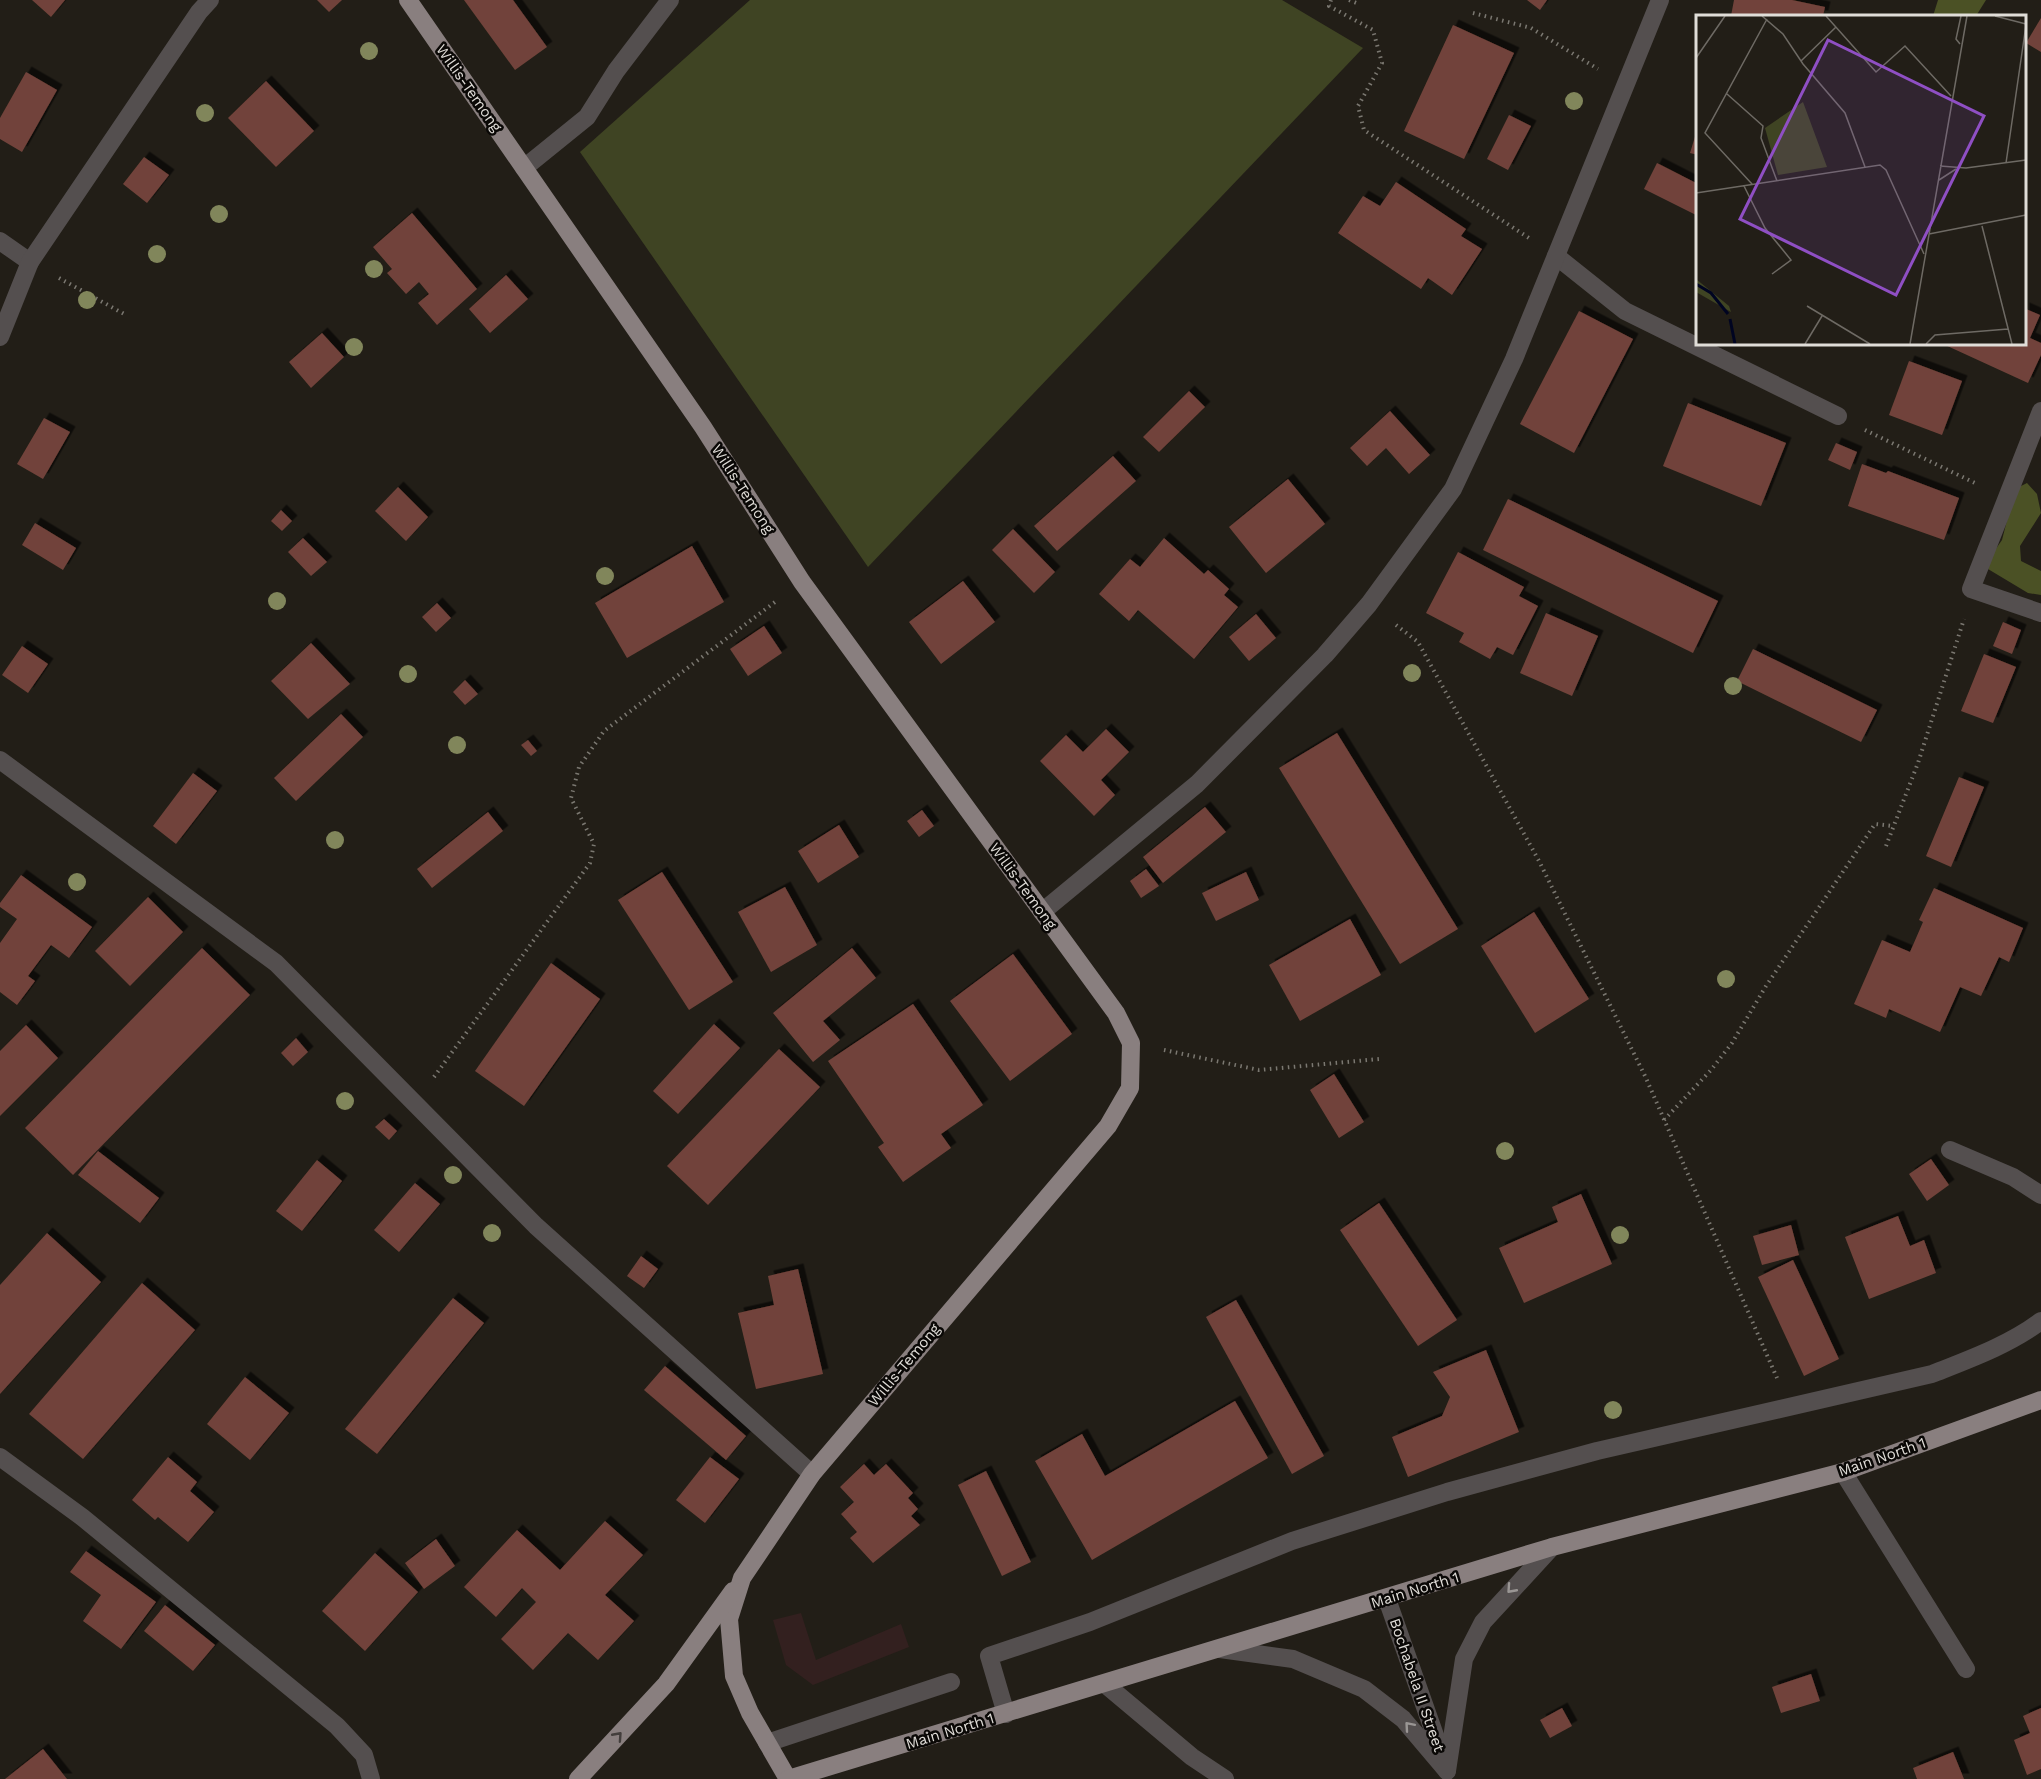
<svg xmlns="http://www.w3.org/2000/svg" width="2041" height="1779" font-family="'Work Sans',sans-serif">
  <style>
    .commercial { fill: #33201f }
    .green { fill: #3f4423 }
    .forest { fill: #4b5125 }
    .building { fill: #71433a; filter: url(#shadow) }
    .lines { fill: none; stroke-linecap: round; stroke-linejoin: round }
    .path { stroke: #7b7871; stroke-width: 4; stroke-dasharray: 1.5 4.5; stroke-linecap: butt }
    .minor { stroke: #544f4f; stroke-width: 18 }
    .major { stroke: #897f7f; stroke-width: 18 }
    .tree { fill: #81865b }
    .oneway { stroke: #9a9694 }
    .oneway2 { stroke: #433e3c }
    .labels { text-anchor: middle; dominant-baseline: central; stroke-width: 5; stroke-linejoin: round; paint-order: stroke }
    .street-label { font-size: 15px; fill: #e0ddd8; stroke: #0a0806 }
    .inset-river { fill: none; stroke: #000421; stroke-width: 3 }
    .inset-road { fill: none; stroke: #6e6a64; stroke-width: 1.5 }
    .view { fill: #8f4fc4; fill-opacity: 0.15; stroke: #8f4fc4; stroke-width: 3 }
    .inset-edge { fill: none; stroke: #e0ddd8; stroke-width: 3 }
  </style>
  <defs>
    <filter id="shadow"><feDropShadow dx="5.5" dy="-5.5" stdDeviation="0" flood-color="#0009"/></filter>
  </defs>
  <rect width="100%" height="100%" fill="#221e17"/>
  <path class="commercial" d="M801,1613L816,1660L901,1624L909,1647L813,1685L786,1665L773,1620Z"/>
  <path class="green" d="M750,0H1282L1363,48L868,567L580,152Z"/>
  <g class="forest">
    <path d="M1938,0H1986L1976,16H1933Z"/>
    <path d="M2027,483L2037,494L2041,513L2020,546L2021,561L2041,571V595L2028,593L1988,569L1993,553L2002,540L2015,489Z"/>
  </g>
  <g class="building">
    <path d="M32,0H65L51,17Z"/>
    <path d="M317,0H342L329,12Z"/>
    <path d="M464,0H513L547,47L515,70Z"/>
    <path d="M1527,0H1547L1540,10Z"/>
    <path d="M1734,0H1792L1825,7L1823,16H1731Z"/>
    <path d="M2041,18V52L2026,43Z"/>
    <path d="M1453,25L1514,53L1464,159L1404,131Z"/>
    <path d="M26,72L57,90L22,152L0,139V118Z"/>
    <path d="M266,81L314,131L276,167L228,118Z"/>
    <path d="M1509,115L1531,126L1508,170L1487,159Z"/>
    <path d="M1698,127V155L1690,153Z"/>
    <path d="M144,157L169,175L147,203L123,184Z"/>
    <path d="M1657,163L1698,184V216L1644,189Z"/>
    <path d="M1396,182L1466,229L1461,236L1482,249L1452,295L1428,278L1421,289L1338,233L1363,196L1380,206Z"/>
    <path d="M412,213L477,289L437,325L418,303L429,294L419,282L406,294L387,273L392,269L373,247Z"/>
    <path d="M506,275L528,299L490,333L469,309Z"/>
    <path d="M2024,308L2040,315L2030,338L2041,343V355L2028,383L1943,344H2024Z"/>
    <path d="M1579,311L1633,339L1574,453L1520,424Z"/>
    <path d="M322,333L344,357L311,388L289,362Z"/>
    <path d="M1909,361L1962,381L1942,435L1889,415Z"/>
    <path d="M1189,391L1205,407L1159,452L1143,437Z"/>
    <path d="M1688,403L1786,443L1761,506L1663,466Z"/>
    <path d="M1390,411L1430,455L1409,474L1386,448L1367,466L1350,448Z"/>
    <path d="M44,418L70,432L43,479L17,464Z"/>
    <path d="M1836,443L1857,452L1850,470L1828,460Z"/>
    <path d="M1113,456L1136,481L1057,551L1034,526Z"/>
    <path d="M1862,464L1886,473L1888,471L1959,498L1944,540L1848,506Z"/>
    <path d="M1288,479L1325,524L1266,573L1229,527Z"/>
    <path d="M398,487L428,517L406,541L375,511Z"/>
    <path d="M1508,499L1718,601L1693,653L1483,550Z"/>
    <path d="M281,510L292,521L282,531L271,521Z"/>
    <path d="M35,523L76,548L63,570L22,545Z"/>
    <path d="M1013,529L1055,572L1034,593L992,550Z"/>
    <path d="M303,538L327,562L311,576L288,552Z"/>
    <path d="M1164,538L1204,574L1208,570L1229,589L1224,595L1238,607L1194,659L1138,610L1129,621L1099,594L1130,559L1140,567Z"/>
    <path d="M692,546L724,602L627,658L595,603Z"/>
    <path d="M1458,552L1524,587L1519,596L1538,606L1513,655L1497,647L1490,659L1459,642L1464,633L1426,613Z"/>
    <path d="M963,581L995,622L941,664L909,622Z"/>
    <path d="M437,603L451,618L436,632L422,617Z"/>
    <path d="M1546,613L1598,636L1572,696L1520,673Z"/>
    <path d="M1256,614L1276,638L1249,661L1229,637Z"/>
    <path d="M2003,622L2021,630L2012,654L1993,646Z"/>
    <path d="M764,626L782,653L748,676L730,649Z"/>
    <path d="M311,643L350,684L308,719L271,681Z"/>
    <path d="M22,646L48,664L28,693L2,675Z"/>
    <path d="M1753,649L1877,710L1861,742L1737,681Z"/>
    <path d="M1984,654L2016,667L1993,723L1961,711Z"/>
    <path d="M465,680L478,694L465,705L453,692Z"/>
    <path d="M341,714L363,737L296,801L274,778Z"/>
    <path d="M1106,729L1129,752L1101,780L1115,795L1094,816L1040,761L1066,735L1083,752Z"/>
    <path d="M1337,733L1458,929L1400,964L1279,768Z"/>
    <path d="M528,740L537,751L531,756L521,745Z"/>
    <path d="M193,773L217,791L176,844L153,826Z"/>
    <path d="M1959,777L1984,787L1951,867L1926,856Z"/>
    <path d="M1205,807L1226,832L1163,883L1143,857Z"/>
    <path d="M922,810L934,826L919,837L907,821Z"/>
    <path d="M488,812L503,831L432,888L417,869Z"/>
    <path d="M839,825L859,857L818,883L798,851Z"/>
    <path d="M1146,869L1159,886L1141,898L1130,881Z"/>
    <path d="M662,872L733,982L689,1010L618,900Z"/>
    <path d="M1246,872L1259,900L1216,921L1202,893Z"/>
    <path d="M21,875L92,927L69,958L51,945L28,976L35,981L17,1005L0,992V943L17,919L0,907V903Z"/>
    <path d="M785,887L817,945L771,972L738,912Z"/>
    <path d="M1934,888L2023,928L2009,962L1999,957L1981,996L1960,987L1940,1032L1889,1009L1886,1018L1854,1004L1882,940L1910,952L1923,922L1919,920Z"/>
    <path d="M148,897L183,932L130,986L95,951Z"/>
    <path d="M1534,912L1589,999L1535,1033L1481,946Z"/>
    <path d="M1350,919L1381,975L1300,1021L1269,965Z"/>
    <path d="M202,948L250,995L73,1175L25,1128Z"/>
    <path d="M852,948L876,978L823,1021L840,1040L813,1062L773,1013Z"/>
    <path d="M1013,954L1072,1034L1010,1081L950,1001Z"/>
    <path d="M551,963L600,999L524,1106L475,1071Z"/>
    <path d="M913,1004L983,1105L941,1134L951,1148L903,1182L878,1147L884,1143L828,1061Z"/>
    <path d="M714,1024L740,1048L678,1114L653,1091Z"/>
    <path d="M26,1025L58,1058L0,1116V1051Z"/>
    <path d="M296,1038L308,1052L293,1066L281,1053Z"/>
    <path d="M779,1049L820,1087L708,1205L667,1166Z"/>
    <path d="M1334,1074L1364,1122L1339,1138L1310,1090Z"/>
    <path d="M384,1119L397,1131L389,1140L375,1127Z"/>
    <path d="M98,1151L159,1198L140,1223L78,1175Z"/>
    <path d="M1931,1159L1949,1185L1927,1201L1909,1174Z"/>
    <path d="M317,1160L342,1181L302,1231L276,1211Z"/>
    <path d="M415,1183L440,1204L399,1252L374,1230Z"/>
    <path d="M1581,1194L1612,1264L1524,1303L1499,1248L1558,1222L1552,1207Z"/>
    <path d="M1379,1203L1457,1320L1418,1346L1340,1230Z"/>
    <path d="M1898,1216L1910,1246L1924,1240L1936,1273L1869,1299L1845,1237Z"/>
    <path d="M1791,1225L1799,1255L1762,1265L1753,1236Z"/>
    <path d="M47,1233L101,1282L0,1394V1285Z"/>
    <path d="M641,1256L658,1269L644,1288L627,1276Z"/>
    <path d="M1793,1260L1839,1359L1804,1376L1758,1277Z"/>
    <path d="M798,1269L823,1374L756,1389L738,1313L774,1305L768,1276Z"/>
    <path d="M142,1283L195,1330L83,1459L29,1414Z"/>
    <path d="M453,1298L484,1323L377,1454L345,1429Z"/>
    <path d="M1236,1300L1324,1456L1292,1474L1206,1317Z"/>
    <path d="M1486,1350L1519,1432L1408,1477L1392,1437L1442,1416L1450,1397L1433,1372Z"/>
    <path d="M665,1366L746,1436L726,1460L644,1390Z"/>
    <path d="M245,1377L289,1413L250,1460L207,1424Z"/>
    <path d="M1235,1401L1268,1458L1092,1560L1035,1461L1082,1434L1105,1476Z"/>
    <path d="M168,1457L197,1482L190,1491L214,1512L188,1542L158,1517L155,1520L132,1500Z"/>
    <path d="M710,1457L739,1479L705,1523L676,1500Z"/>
    <path d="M864,1464L874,1475L886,1464L913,1493L908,1498L918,1509L911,1516L920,1525L873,1563L850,1538L857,1532L841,1514L854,1502L840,1487Z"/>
    <path d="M986,1471L1031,1562L1002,1576L958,1485Z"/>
    <path d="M605,1521L643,1555L605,1595L634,1621L598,1660L568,1633L533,1670L501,1639L536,1602L522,1588L496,1617L464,1587L517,1530L560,1570Z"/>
    <path d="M436,1539L455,1566L424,1589L405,1563Z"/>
    <path d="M86,1551L156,1602L121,1649L83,1621L101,1595L70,1572Z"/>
    <path d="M375,1553L418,1592L365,1651L322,1611Z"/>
    <path d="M165,1605L215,1645L193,1671L144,1631Z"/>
    <path d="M1811,1674L1820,1701L1781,1713L1772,1687Z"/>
    <path d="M1562,1708L1572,1726L1550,1738L1540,1720Z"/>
    <path d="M2041,1708V1769L2027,1775L2014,1740L2030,1733L2023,1716Z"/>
    <path d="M43,1749L67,1779H5Z"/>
    <path d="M1953,1752L1964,1779H1917L1913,1768Z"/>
  </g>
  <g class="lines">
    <g class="path">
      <path d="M1331,0L1329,6L1373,30L1382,63L1358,106L1364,130L1529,238"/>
      <path d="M1349,0L1359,4"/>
      <path d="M1473,13L1531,28L1598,69"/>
      <path d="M59,278L126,315"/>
      <path d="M1865,430L1977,484"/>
      <path d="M1396,625L1418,642L1539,861L1645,1076L1777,1378"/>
      <path d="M1886,846L1918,763L1964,619"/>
      <path d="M1164,1050L1259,1070L1379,1059"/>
      <path d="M434,1077L590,863L594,844L571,798L579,767L604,731L775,602"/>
      <path d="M1664,1120L1711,1070L1732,1043L1766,986L1875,824L1893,826"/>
    </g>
    <g class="minor">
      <path d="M524,168L587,117L616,71L670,0"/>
      <path d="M0,241L30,262"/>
      <path d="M1556,256L1625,311L1838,416"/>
      <path d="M0,337L30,262L199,12L210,0"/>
      <path d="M2041,411L1971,589L2041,613"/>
      <path d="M0,760L276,963L536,1226L812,1474"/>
      <path d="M1042,912L1197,784L1325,655L1369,604L1453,489L1514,359L1660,0"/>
      <path d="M1950,1150L2013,1177L2041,1195"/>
      <path d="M0,1457L82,1517L337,1726L364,1755L371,1779"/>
      <path d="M1843,1472L1966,1669"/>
      <path d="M1387,1599L1444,1761"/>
      <path d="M1220,1649L1293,1659L1364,1689L1403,1719L1447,1771"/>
      <path d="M1105,1684L1192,1757L1225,1779"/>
      <path d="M1006,1714L989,1656L1090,1622L1292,1541L1447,1492L1597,1451L1932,1374C1970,1359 2009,1345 2041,1321"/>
      <path d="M767,1743L951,1682"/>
      <path d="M1447,1771L1464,1659L1483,1622L1552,1547"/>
    </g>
    <g class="major">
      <path d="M408,0L703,427L802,582L1116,1013L1131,1043L1130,1088L1108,1126L812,1474L742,1578L729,1619L734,1676L750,1713L788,1779"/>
      <path d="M578,1779L666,1684L733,1591"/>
      <path d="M788,1779L1552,1547L1843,1472L2041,1400"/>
    </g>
  </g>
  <g class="tree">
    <circle cx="369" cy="51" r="9"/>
    <circle cx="1574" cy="101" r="9"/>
    <circle cx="205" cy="113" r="9"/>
    <circle cx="219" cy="214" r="9"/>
    <circle cx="157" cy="254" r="9"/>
    <circle cx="374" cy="269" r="9"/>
    <circle cx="87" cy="300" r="9"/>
    <circle cx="354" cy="347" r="9"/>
    <circle cx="605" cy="576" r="9"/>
    <circle cx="277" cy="601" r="9"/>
    <circle cx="1412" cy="673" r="9"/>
    <circle cx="408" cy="674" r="9"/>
    <circle cx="1733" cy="686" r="9"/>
    <circle cx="457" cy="745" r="9"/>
    <circle cx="335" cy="840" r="9"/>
    <circle cx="77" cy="882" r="9"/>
    <circle cx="1726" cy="979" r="9"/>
    <circle cx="345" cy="1101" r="9"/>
    <circle cx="1505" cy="1151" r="9"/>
    <circle cx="453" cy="1175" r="9"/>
    <circle cx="492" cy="1233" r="9"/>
    <circle cx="1620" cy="1235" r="9"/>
    <circle cx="1613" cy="1410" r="9"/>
  </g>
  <defs><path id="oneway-chevron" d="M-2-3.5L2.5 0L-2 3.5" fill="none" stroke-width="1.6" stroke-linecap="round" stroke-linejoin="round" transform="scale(1.5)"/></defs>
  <g class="oneway">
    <use href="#oneway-chevron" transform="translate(1511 1589) rotate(132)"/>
    <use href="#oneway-chevron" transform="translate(1409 1726) rotate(-131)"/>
  </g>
  <use class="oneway2" href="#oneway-chevron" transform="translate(618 1736) rotate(-48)"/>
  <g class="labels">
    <g class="street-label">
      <text transform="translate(469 88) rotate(55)">Willis-Temong</text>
      <text transform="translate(743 489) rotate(57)">Willis-Temong</text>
      <text transform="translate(1023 886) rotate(54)">Willis-Temong</text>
      <text transform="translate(904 1365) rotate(-50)">Willis-Temong</text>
      <text transform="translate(1882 1457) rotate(-19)">Main North 1</text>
      <text transform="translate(1415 1590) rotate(-17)">Main North 1</text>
      <text transform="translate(1417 1685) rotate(71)">Bochabela II Street</text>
      <text transform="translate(950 1731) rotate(-17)">Main North 1</text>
    </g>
  </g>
  <g transform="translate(1696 15)">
    <rect width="330" height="330" fill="#221e17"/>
    <path d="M107,87L131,152L82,160L69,113ZM0,264L33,291L35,297L0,277Z" fill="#3f4423"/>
    <path class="inset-river" d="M0,269L15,278L32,299M34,304L39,329"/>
    <path class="inset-road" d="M66,1L87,19L107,49L149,98L169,152M130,1L180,57L209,31L255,81M299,1L330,9M264,29L260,24L265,1M0,43L29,1M105,46L140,12M31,79L67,111L65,123L81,166M310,148L330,10M244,151L270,153L330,145M243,165L260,154M56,169L9,118L71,4M48,171L69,213L95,245L76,259M0,178L184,150L190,155L228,239M286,211L316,329M233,219L330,200M111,291L174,329M109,329L126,301M214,329L271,1M230,329L239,320L312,314"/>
    <path class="view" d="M132,25L288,101L200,280L44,204Z"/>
    <rect width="330" height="330" class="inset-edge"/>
  </g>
</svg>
